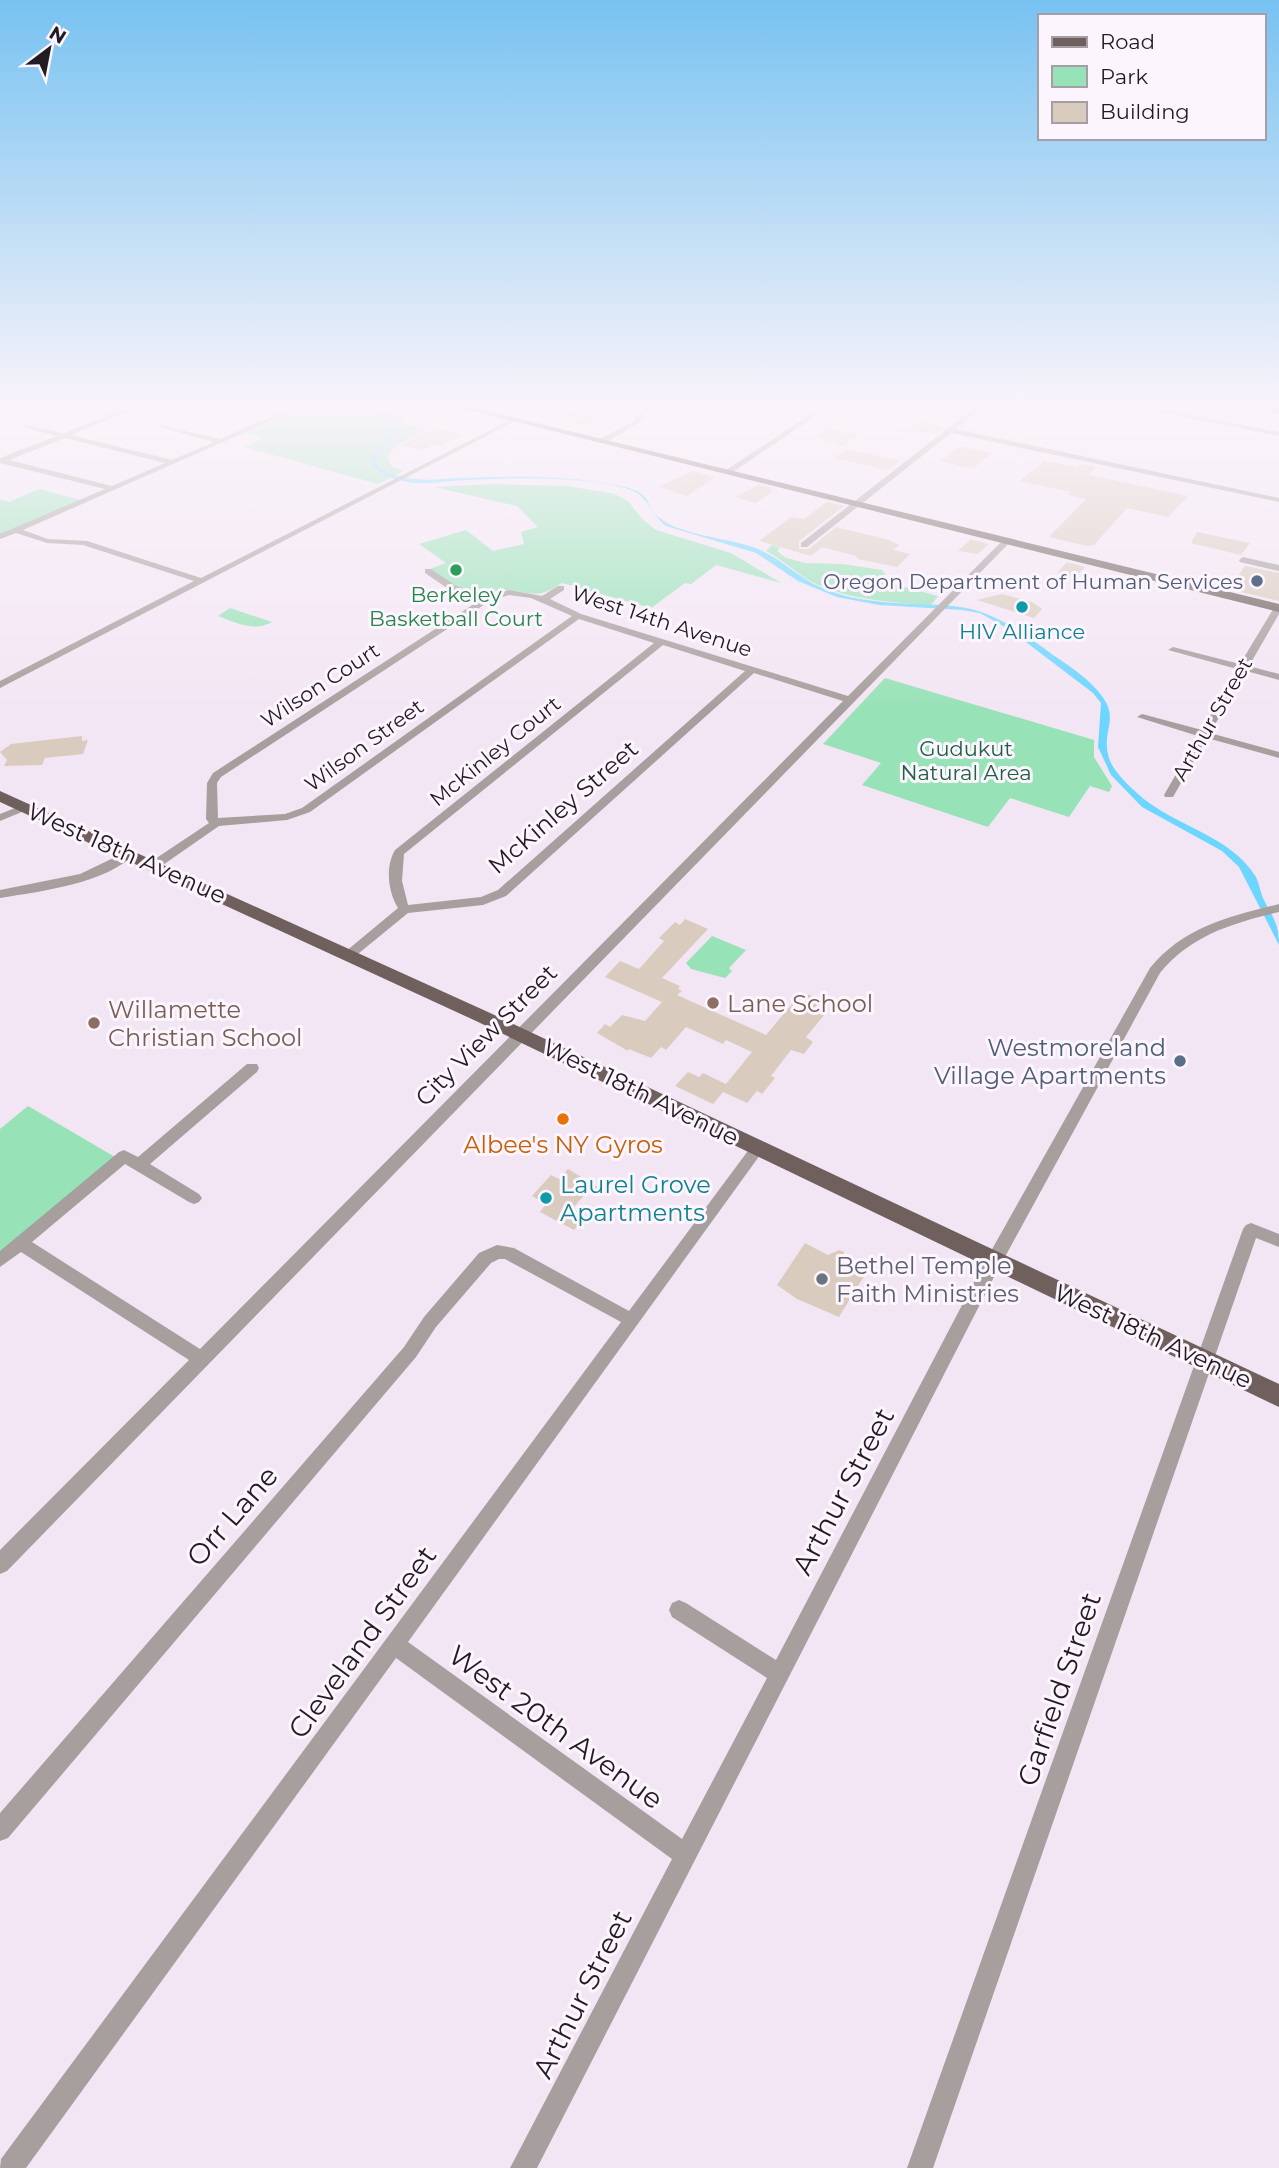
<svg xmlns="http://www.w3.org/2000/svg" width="1279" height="2168" font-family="Montserrat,sans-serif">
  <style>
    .green { fill: #97e2b7 }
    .water { fill: #6dd6fe }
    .building { fill: #dacbbf }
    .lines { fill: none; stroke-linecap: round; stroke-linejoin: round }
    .minor { fill: #a79f9d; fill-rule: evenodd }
    .major { fill: #6f605d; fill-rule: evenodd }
    .leisure-dot { fill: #2e9e5b; stroke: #fdf5fe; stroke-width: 2.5 }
    .service-dot { fill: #5c6f8a; stroke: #fdf5fe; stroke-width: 2.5 }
    .culture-dot { fill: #0f9aa8; stroke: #fdf5fe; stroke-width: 2.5 }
    .education-dot { fill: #8d6e63; stroke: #fdf5fe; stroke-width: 2.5 }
    .food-dot { fill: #e8710a; stroke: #fdf5fe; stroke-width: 2.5 }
    .worship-dot { fill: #6b7280; stroke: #fdf5fe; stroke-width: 2.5 }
    .labels { text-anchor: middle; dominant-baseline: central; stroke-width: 6; stroke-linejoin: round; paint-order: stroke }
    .far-service-label { font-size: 21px; fill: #4e5e75; stroke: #fdf5fe; text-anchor: end }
    .far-leisure-label { font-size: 21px; fill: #27864d; stroke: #fdf5fe }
    .far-street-label { font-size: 21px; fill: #211c21; stroke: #fdf5fe }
    .far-culture-label { font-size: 21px; fill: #0d838f; stroke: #fdf5fe }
    .far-park-label { font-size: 21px; fill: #1f6141; stroke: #fdf5fe }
    .street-label { font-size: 24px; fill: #211c21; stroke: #fdf5fe }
    .education-label { font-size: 24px; fill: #785e54; stroke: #fdf5fe; text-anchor: start }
    .service-label { font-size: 24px; fill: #4e5e75; stroke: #fdf5fe; text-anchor: end }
    .food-label { font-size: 24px; fill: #c56008; stroke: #fdf5fe }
    .culture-label { font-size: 24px; fill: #0d838f; stroke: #fdf5fe; text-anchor: start }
    .worship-label { font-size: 24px; fill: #5b616d; stroke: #fdf5fe; text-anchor: start }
    .near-street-label { font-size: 28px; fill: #211c21; stroke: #fdf5fe }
  </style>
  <rect width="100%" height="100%" fill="#f3e6f4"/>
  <g class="green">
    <path d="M303,408C330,408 393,398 405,425L426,430L395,446L387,459L392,466L404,471L378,484L244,447L264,438L245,433Z"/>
    <path d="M492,484L567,486L615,494L629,502L642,519L656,530L731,553L781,583L716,565L691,584L685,583L651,608L562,583C536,600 534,592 506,590C497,589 492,594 484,594C464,595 446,580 430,569L446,563L419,544L466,530L493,551L524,544L521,532L538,527L517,506L434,487Z"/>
    <path d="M39,489L80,500L0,535V499L9,502Z"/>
    <path d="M772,545L780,548L777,551L786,558L806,563L842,564L883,570L882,572L886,573L879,580L938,596L931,605C892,602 847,600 812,582C796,573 782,559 766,551Z"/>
    <path d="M230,608L272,622C254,632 237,623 218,616Z"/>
    <path d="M885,678L1094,740V757L1112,786L1109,792L1090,786L1069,817L1010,798L988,827L862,785L881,763L823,744Z"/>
    <path d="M712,936L746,950L729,968L732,971L725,978L691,969L686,963Z"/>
    <path d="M28,1106L115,1157L0,1253V1129Z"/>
  </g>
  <path class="water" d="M370,408C378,408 383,410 391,414C409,425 385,444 376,454V463C384,474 404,478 417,479C432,481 447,478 462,478C515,476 573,475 625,487C655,494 643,506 661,519C683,536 731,538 758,549C780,558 798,577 820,587C862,606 909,602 953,606C994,610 1021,632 1053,655C1068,665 1085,676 1097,690C1123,719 1100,728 1109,758C1113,771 1127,784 1137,793C1172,826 1230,834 1256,877C1259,883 1260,891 1263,898C1272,917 1279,922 1279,945L1239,867L1222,851L1142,807L1111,775L1098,747L1101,703L1093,693L1010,630L980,613L962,610L879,605L837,597L798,581L756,553L666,526C652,516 649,498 633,491C598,475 508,478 468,480C446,481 424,486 403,481C390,478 373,473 370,458L392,432L394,421L382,412Z"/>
  <g class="building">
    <path d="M572,412L585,415L596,418L583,425L559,419Z"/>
    <path d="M919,421L933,424L945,428L938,433L903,432Z"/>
    <path d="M435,428L463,435L441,446L435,444L422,450L401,445Z"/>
    <path d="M829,428L845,432L861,433L843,446L815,437Z"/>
    <path d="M960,446L991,453L973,469L941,461Z"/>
    <path d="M847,449L900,461L888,470L834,458Z"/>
    <path d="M1044,461L1077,467L1081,464L1096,467L1089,475L1188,496L1168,517L1127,508L1094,545L1087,546L1049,537L1086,499L1068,495L1070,492L1020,481Z"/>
    <path d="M692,471L716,477L687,496L659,487Z"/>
    <path d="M758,485L772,488L769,490L773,491L756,503L735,497Z"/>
    <path d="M827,502L844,506L799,541V549H809L836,527L889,540L899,545L893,550L910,554L897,567L858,559L856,556L822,547L811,556L759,541L791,517L804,519Z"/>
    <path d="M1197,532L1250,543L1241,555L1191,543Z"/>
    <path d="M971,539L973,540L989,544L978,554L958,551Z"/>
    <path d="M1067,562L1085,567L1075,577L1057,573Z"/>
    <path d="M1245,566L1279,573V601L1229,589Z"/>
    <path d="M1002,594L1032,602L1042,609L1034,618L977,600Z"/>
    <path d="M82,736V741L88,740L83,754L45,758L42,765L4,766L7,760L0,752L11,744Z"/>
    <path d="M685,919L708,929L662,978L680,986L678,989L682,991L677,995L766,1035L802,992L827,1002L819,1011L825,1014L806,1037L813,1042L804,1054L791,1050L771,1076L775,1078L762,1094L757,1091L747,1103L723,1092L713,1104L675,1086L688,1072L699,1077L703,1073L726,1084L752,1052L726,1040L723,1044L686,1027L666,1050L661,1047L651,1058L629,1049L628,1051L597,1033L605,1024L610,1027L622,1015L645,1021L662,1002L605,977L620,961L639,969L664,941L659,938L675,922L680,925Z"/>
    <path d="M568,1169L598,1187L592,1194L587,1192L572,1209L586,1216L574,1230L540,1212L546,1204L532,1196L551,1175L559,1179Z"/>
    <path d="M805,1243L828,1255L839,1250L844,1252L845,1263L866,1273L839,1317L797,1299L777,1285Z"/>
  </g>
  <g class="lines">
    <g class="minor">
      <path d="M88,408C97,407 109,413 118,411C125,410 129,407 136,408L71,435L172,460L214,442L160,427V425L220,439L292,408H300L23,530L48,539L87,541L201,578L512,419L517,420L0,688V681L194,581L83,545L47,543L16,533L0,539V534L105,489L0,463V458L57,436L24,427V425L64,433L110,415ZM65,438L165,463L112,486L9,460Z"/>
      <path d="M644,408H650L637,424L605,443H599V439L633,422Z"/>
      <path d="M820,408H827L730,474L723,472Z"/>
      <path d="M974,408H981L955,429L1279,498V502L951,433L807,547H801V543Z"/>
      <path d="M1141,408H1153L1279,432V436Z"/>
      <path d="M1004,539L1011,541L7,1571L0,1574V1550L189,1360L21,1252L0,1267V1251L119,1152L124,1150L138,1157L247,1064H257L259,1068L257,1072L150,1164L199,1194L202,1198L199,1202L194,1204L189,1202L125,1164L32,1242L200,1349L843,701L754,673L506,896L483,905L408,913L353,958H345L343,955L345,952L398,908C388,892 385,867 395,850L654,643L579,619L310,812L287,820L219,826L160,867H152V861L209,823L206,819L207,783L213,773L480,600L450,590L425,573V569H431L456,586L487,596L509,590L542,596L558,586H564V590L550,599L581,614L848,696ZM509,595L531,598L572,616L302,808L285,814L218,818L217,783L221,777L490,601ZM663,645L745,671L498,890L481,897L408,905L402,881L404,854Z"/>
      <path d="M1243,557L1279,565V571L1240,562L1239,560Z"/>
      <path d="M1275,606H1279V614L1249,666L1279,674V680L1246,671L1210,733L1279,752V758L1207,738L1173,797H1165L1164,795L1198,736L1137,717L1142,714L1202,730L1237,669L1168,650L1173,647L1240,664Z"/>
      <path d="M25,804L29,805V809L0,821V814Z"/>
      <path d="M130,850L136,853C105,884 42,891 0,898V890L80,874Z"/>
      <path d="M1279,904V912C1233,923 1191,935 1160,973L994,1277L537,2168H510L672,1859L396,1658L26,2168H0L1,2159L621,1322L505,1259H499L491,1263L436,1327L416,1357L8,1838L0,1841V1813L404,1347L424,1317L479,1253L497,1245L514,1248L629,1311L753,1144H763L765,1148L408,1642L682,1839L767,1678L672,1617L669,1610L672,1603L679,1600L686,1603L776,1660L982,1267L1150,968C1185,926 1228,917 1279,904Z"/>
      <path d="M1251,1223L1279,1234V1247L1256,1238L933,2168H907L1243,1229L1246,1225Z"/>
    </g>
    <g class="major">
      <path d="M461,408H475L1279,604V612Z"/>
      <path d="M1264,408H1279V414Z"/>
      <path d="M0,791L488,1012L1279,1384V1407L476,1021L0,802Z"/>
    </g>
  </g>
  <linearGradient id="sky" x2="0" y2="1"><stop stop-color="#77c2f1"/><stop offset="0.57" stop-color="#faf4fa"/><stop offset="1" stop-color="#faf4fa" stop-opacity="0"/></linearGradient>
  <rect width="1279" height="711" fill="url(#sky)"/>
  <circle class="leisure-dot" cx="456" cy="570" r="7"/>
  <g class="service-dot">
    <circle cx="1257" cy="581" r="7"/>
    <circle cx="1180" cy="1061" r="7"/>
  </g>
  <g class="culture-dot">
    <circle cx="1022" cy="607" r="7"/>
    <circle cx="546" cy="1198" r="7"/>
  </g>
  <g class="education-dot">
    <circle cx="713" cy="1003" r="7"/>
    <circle cx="94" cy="1023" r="7"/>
  </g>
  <circle class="food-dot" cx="563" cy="1119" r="7"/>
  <circle class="worship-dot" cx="822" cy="1279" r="7"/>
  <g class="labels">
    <g class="far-service-label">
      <text x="1243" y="581">Oregon Department of Human Services</text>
    </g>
    <g class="far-leisure-label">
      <text x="456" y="594">Berkeley<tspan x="456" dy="24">Basketball Court</tspan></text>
    </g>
    <g class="far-street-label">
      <text transform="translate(662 621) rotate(18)">West 14th Avenue</text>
      <text transform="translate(320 685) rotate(-33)">Wilson Court</text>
      <text transform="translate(1212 719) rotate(-60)">Arthur Street</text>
      <text transform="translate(364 745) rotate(-36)">Wilson Street</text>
      <text transform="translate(495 751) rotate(-39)">McKinley Court</text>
    </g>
    <g class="far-culture-label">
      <text x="1022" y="631">HIV Alliance</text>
    </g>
    <g class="far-park-label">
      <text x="966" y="748">Gudukut<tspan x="966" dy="24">Natural Area</tspan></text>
    </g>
    <g class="street-label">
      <text transform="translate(563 807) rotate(-41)">McKinley Street</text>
      <text transform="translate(127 853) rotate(24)">West 18th Avenue</text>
      <text transform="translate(486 1035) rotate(-45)">City View Street</text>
      <text transform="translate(641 1092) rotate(26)">West 18th Avenue</text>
      <text transform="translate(1153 1336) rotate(25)">West 18th Avenue</text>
    </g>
    <g class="education-label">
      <text x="727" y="1003">Lane School</text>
      <text x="108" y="1009">Willamette<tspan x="108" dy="28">Christian School</tspan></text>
    </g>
    <g class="service-label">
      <text x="1166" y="1047">Westmoreland<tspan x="1166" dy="28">Village Apartments</tspan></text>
    </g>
    <g class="food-label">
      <text x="563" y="1144">Albee's NY Gyros</text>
    </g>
    <g class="culture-label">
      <text x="560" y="1184">Laurel Grove<tspan x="560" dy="28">Apartments</tspan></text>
    </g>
    <g class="worship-label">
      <text x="836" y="1265">Bethel Temple<tspan x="836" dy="28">Faith Ministries</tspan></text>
    </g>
    <g class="near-street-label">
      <text transform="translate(843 1491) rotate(-62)">Arthur Street</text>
      <text transform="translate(232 1516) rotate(-49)">Orr Lane</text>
      <text transform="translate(362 1642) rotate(-54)">Cleveland Street</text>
      <text transform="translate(1059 1689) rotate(-71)">Garfield Street</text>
      <text transform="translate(556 1727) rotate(36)">West 20th Avenue</text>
      <text transform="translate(582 1994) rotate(-63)">Arthur Street</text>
    </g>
  </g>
  <rect x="1038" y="14" width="228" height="126" fill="#fdf5fe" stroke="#a59ea6" stroke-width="2"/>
  <rect x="1052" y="37" width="35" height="10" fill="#6f605d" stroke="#a59ea6" stroke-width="2"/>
  <text x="1100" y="49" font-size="21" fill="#211c21">Road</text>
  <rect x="1052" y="66" width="35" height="21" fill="#97e2b7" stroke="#a59ea6" stroke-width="2"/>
  <text x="1100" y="84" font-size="21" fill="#211c21">Park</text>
  <rect x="1052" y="102" width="35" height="21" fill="#dacbbf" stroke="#a59ea6" stroke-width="2"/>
  <text x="1100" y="119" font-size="21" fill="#211c21">Building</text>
  <g transform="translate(49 49) rotate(32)" stroke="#fdf5fe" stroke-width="5" paint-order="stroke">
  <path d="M0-5L12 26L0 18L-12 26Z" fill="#211c21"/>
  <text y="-10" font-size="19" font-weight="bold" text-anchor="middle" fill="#211c21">N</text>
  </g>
</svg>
